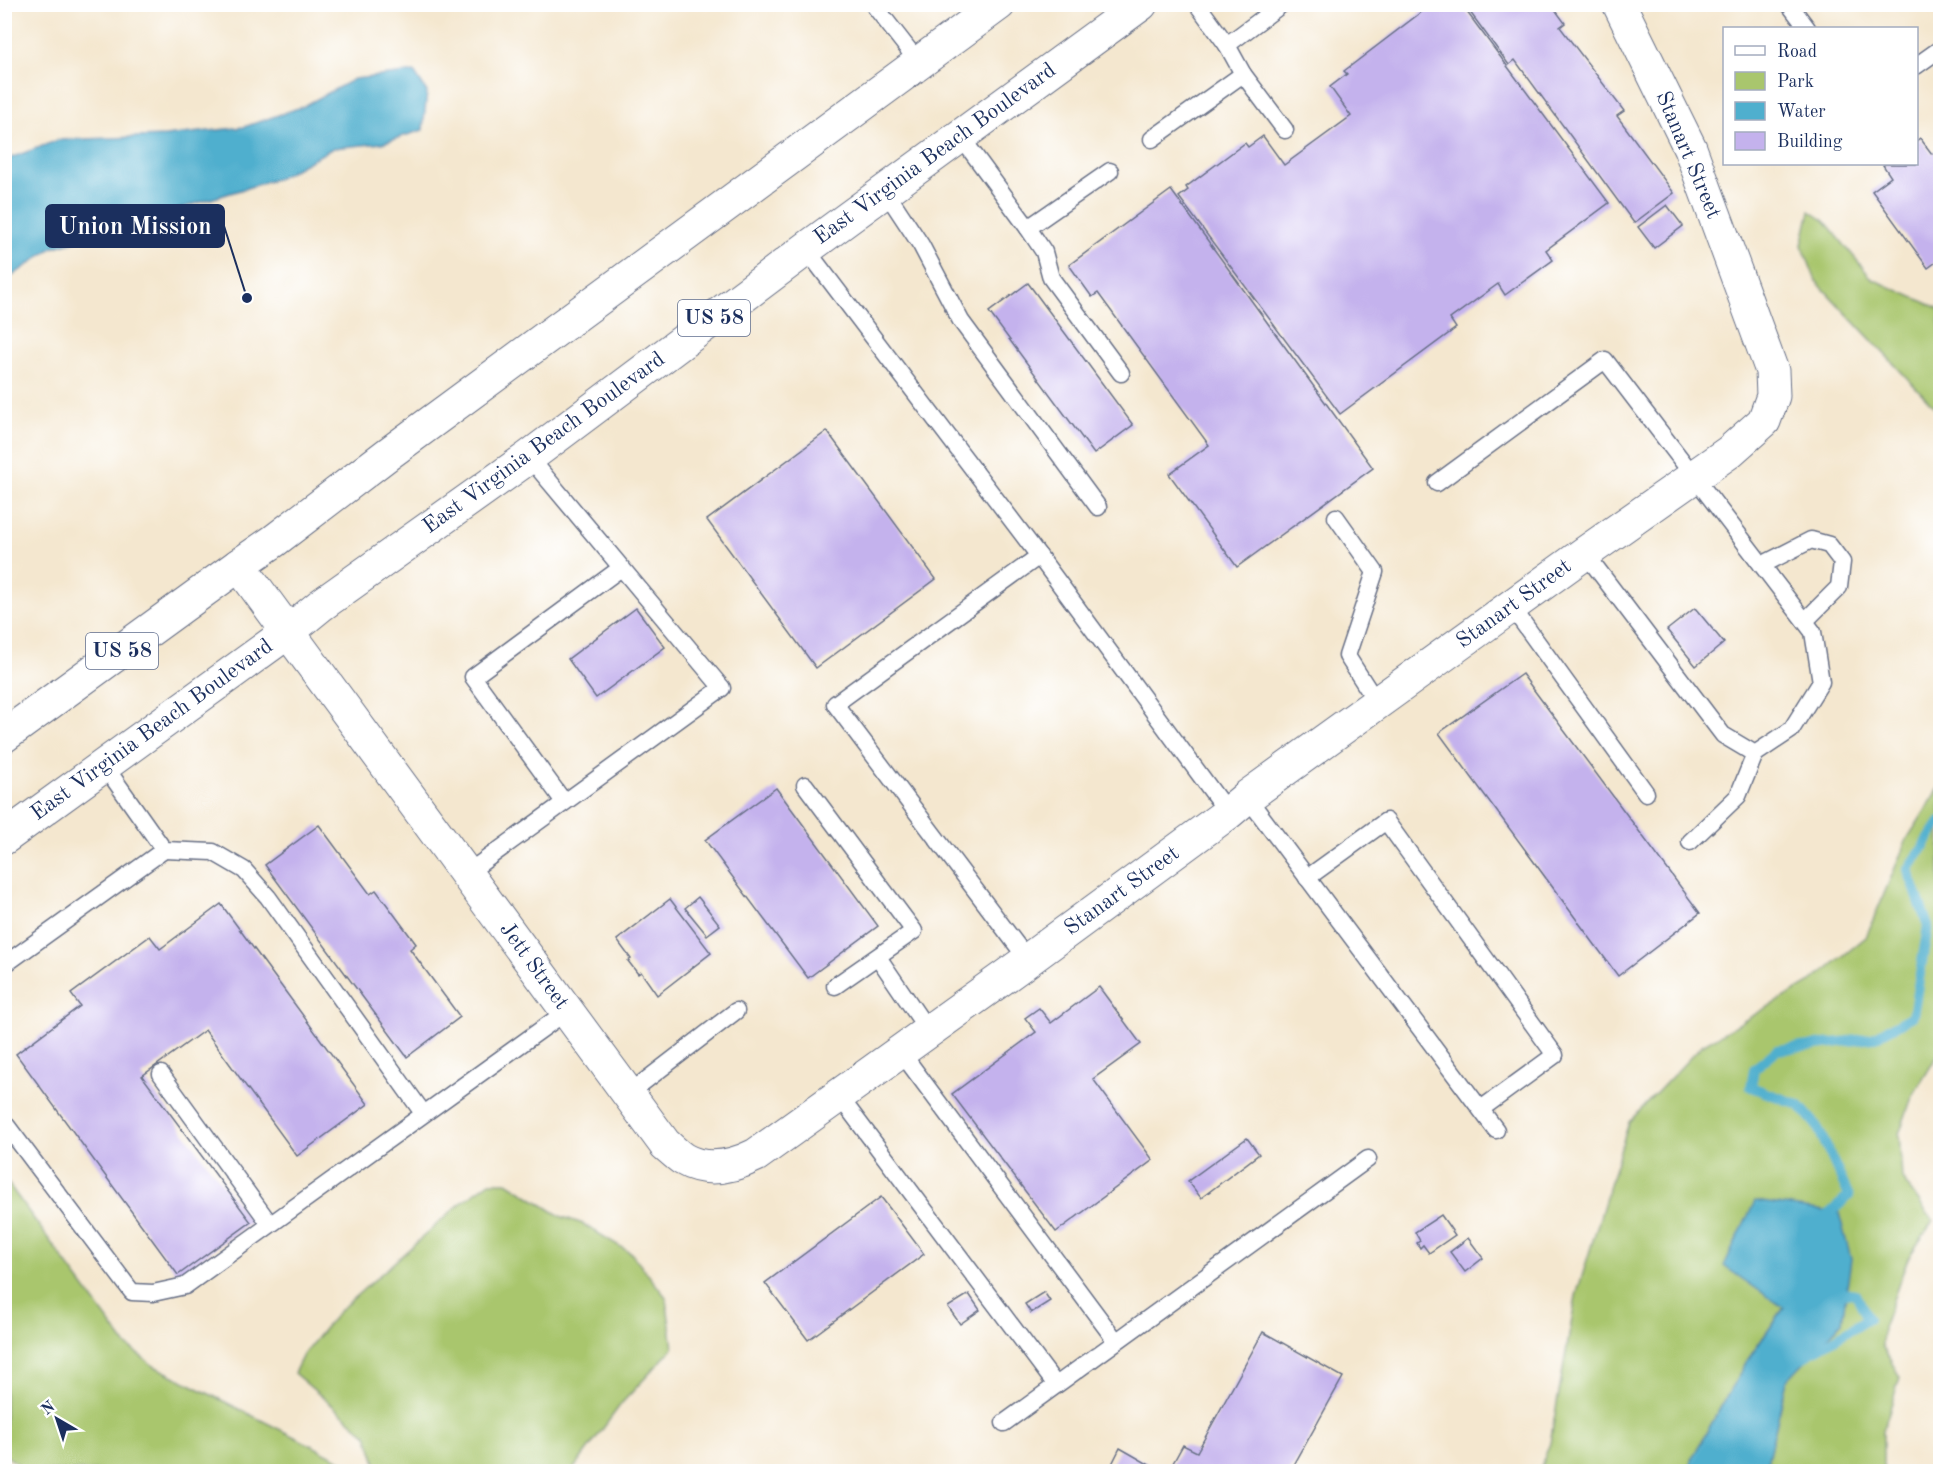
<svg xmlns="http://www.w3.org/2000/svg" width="1945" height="1476" font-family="'Old Standard TT',serif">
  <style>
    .green { fill: #a9c66d; stroke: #627a66; stroke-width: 1.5 }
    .water { fill: #4fafce; stroke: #356f96; stroke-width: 1.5 }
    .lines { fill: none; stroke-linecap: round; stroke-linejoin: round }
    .stream { stroke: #4fafce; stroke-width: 10 }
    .building { fill: #c4b2ed }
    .lane-casing { stroke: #676f86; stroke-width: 19 }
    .street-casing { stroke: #676f86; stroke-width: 35 }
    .primary-casing { stroke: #676f86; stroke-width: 35 }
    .lane { stroke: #fff; stroke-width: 16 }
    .street { stroke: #fff; stroke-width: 33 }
    .primary { stroke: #fff; stroke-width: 33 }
    .labels { text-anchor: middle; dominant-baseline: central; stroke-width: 5; stroke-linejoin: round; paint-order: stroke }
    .shield { fill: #fff; stroke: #5f6d8e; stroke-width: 1.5 }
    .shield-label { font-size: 21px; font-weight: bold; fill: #1b2f5e }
    .street-label { font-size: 22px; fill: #1b2f5e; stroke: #fff }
    .leader { fill: none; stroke: #1b2f5e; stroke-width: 2 }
    .callout-dot { fill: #1b2f5e; stroke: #fff; stroke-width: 2 }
    .callout { fill: #1b2f5e; stroke: #1b2f5e; stroke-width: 2 }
    .callout-label { font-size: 24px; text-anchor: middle; font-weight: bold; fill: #fff }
  </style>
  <rect width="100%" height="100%" fill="#fff"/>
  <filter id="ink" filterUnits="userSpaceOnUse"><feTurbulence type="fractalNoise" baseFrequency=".0167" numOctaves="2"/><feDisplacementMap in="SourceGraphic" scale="12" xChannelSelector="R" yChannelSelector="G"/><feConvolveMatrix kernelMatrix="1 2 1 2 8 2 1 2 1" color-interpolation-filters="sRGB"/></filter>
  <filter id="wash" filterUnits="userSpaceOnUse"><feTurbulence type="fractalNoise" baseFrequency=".008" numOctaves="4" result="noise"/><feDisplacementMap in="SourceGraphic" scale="24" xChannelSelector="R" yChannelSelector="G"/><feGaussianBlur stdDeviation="1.35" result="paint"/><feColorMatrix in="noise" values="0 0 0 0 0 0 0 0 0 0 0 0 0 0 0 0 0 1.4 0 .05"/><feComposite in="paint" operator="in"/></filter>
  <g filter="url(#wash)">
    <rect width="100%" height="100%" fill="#f4e7cf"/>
    <g class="green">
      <path d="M1810,211L1825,221L1872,279L1940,309V413L1816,281L1802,245Z"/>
      <path d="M1940,787V1051L1912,1097L1899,1134L1902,1178L1933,1221L1908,1258L1883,1328L1882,1346L1900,1377L1883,1431V1467L1887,1471H1765L1787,1380L1842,1322L1784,1307L1747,1361L1691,1460L1692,1471L1539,1472L1550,1443L1576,1296L1629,1122L1702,1045L1811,982L1866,937L1907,839Z"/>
      <path d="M4,1178L126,1345L154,1366L360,1470L378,1469L367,1435L294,1373L303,1355L338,1312L461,1203L490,1182H507L560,1216L583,1224L631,1253L666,1297L673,1348L621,1404L572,1471H28L5,1455Z"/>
    </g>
    <g class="water">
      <path d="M414,72L427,92L423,130L382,143L333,148L279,178L52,248L5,281V160L58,140L165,136L244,127L304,106L354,79Z"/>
      <path d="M1755,1201L1839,1213L1851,1259L1842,1322L1787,1380L1765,1471H1692L1691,1460L1747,1361L1784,1308L1724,1266Z"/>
    </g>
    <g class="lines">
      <g class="stream">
        <path d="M1821,1221L1849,1196L1817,1126L1799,1105L1751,1087L1754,1069L1777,1050L1873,1038L1913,1016L1928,926L1908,870L1940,822"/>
        <path d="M1802,1358L1868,1319L1856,1294L1834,1291"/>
      </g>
    </g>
    <g id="blocks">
      <g class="building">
        <path d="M1432,4L1437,7L1441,4H1461L1609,203L1546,250L1553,260L1505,295L1498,284L1450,319L1456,328L1340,414L1179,197L1188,190L1186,187L1245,143L1248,147L1263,136L1284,165L1351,116L1330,87L1347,74L1344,71Z"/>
        <path d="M1464,4H1551L1565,23L1560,27L1624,111L1617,116L1674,193L1634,223L1515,60L1509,65Z"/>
        <path d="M1920,138L1932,154L1940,148V259L1928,268L1872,191L1891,177L1883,165L1885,164H1916V141Z"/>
        <path d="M1171,190L1373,468L1237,567L1169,474L1209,445L1098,293L1092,297L1069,265Z"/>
        <path d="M1667,205L1683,226L1654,248L1638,227Z"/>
        <path d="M1028,283L1133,425L1094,454L989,312Z"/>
        <path d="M827,431L936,579L816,668L707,520Z"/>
        <path d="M636,608L665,647L596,698L568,659Z"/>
        <path d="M1695,608L1724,643L1696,666L1667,630Z"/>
        <path d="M1522,674L1700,913L1618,976L1439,733Z"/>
        <path d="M776,788L878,926L808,978L705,840Z"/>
        <path d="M319,825L370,894L376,890L416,944L410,949L460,1017L407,1057L265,865Z"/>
        <path d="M698,897L720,925L707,935L685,908Z"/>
        <path d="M670,899L711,953L657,995L641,972L638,974L628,961L631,959L617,940Z"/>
        <path d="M221,904L368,1104L297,1156L205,1030L142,1076L251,1222L178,1275L16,1054L80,1006L71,994L150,936L160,949Z"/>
        <path d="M1099,987L1141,1044L1093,1079L1153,1160L1056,1232L952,1094L1036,1032L1025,1018L1039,1008L1051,1023Z"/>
        <path d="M1247,1138L1259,1154L1201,1198L1188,1181Z"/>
        <path d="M881,1197L924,1254L808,1340L765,1283Z"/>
        <path d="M1441,1215L1455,1235L1429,1253L1423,1245L1420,1248L1417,1243L1420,1241L1415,1232Z"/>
        <path d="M1468,1238L1483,1258L1465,1272L1450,1252Z"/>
        <path d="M1044,1292L1050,1301L1031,1313L1025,1304Z"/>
        <path d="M969,1294L980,1310L960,1324L948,1307Z"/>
        <path d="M1263,1332L1343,1377L1290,1472H1168L1183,1445L1197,1452Z"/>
        <path d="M1120,1448L1162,1472H1108Z"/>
      </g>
    </g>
  </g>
  <g filter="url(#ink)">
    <use href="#blocks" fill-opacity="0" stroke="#676f86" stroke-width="1.5"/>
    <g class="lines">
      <g class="lane-casing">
        <g id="lane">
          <path d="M873,4L919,63"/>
          <path d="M1197,4L1227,45L1282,4"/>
          <path d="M1789,4L1807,28"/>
          <path d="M1227,45L1243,74L1285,130"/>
          <path d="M1916,66L1940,49"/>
          <path d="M961,137L1028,228L1110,171"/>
          <path d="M1152,139L1243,74"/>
          <path d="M886,192L921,245L961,321L1098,507"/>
          <path d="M1028,228L1044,252L1051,278L1121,373"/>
          <path d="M806,249L1039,556L1228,813"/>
          <path d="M1437,483L1605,360L1813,632L1821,682L1791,730L1755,754L1723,735L1585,553"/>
          <path d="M1336,517L1375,572L1347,656L1377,703"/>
          <path d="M1762,565L1811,540L1829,545L1842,562L1839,587L1805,621"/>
          <path d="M1511,606L1646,793"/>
          <path d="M805,785L914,931L835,986"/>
          <path d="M1247,797L1496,1130"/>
          <path d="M564,802L473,677L621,568"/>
          <path d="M1690,842L1738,796L1755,754"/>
          <path d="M164,850L213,852L244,870L268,897L423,1113"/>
          <path d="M466,874L722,688L529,457"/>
          <path d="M1307,878L1386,821L1555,1055L1481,1109"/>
          <path d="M878,957L929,1032"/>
          <path d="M1028,960L835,704L1039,556"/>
          <path d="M4,965L164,850L104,765"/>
          <path d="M901,1052L1116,1341"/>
          <path d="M161,1074L270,1224"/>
          <path d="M628,1094L736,1011"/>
          <path d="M839,1096L1056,1385"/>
          <path d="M4,1122L132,1292L153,1293L185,1286L567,1011"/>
          <path d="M1004,1423L1368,1159"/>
        </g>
      </g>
      <g class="street-casing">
        <path id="street" d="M239,565L665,1144C671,1149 677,1155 683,1159C707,1173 734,1166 756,1155L1028,960L1228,813L1247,797L1585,553L1729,452L1764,421L1773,396L1772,371L1690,148L1619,4"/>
      </g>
      <g class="primary-casing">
        <g id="primary">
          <path d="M4,736L239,565L274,541L388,454L999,4"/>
          <path d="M4,838L288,632L321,605L529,457L806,249L1141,4"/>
        </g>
      </g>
      <use href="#lane" class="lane"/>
      <use href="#street" class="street"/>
      <use href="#primary" class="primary"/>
    </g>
  </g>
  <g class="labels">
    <g class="shield">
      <rect x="678" y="300" width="72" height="36" rx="4.5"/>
      <rect x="86" y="633" width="72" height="36" rx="4.5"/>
    </g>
    <g class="shield-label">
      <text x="714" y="318">US 58</text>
      <text x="122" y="651">US 58</text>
    </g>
    <g class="street-label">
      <text transform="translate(935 154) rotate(-36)">East Virginia Beach Boulevard</text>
      <text transform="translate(1688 155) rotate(67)">Stanart Street</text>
      <text transform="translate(544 443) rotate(-36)">East Virginia Beach Boulevard</text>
      <text transform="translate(1514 604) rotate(-36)">Stanart Street</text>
      <text transform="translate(152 730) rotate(-36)">East Virginia Beach Boulevard</text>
      <text transform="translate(1122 891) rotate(-36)">Stanart Street</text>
      <text transform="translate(534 966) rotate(54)">Jett Street</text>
    </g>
  </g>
  <path class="leader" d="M247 298L224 226"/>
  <circle class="callout-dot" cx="247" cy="298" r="6"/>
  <rect class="callout" x="46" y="205" width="178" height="42" rx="6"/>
  <g class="callout-label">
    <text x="135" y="234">Union Mission</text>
  </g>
  <rect width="1945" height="1476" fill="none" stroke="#fff" stroke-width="24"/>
  <rect x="1723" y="27" width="195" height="138" fill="#ffffff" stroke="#a4acbf" stroke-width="1.5"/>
  <rect x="1735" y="46" width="30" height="9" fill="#ffffff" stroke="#a4acbf" stroke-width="1.5"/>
  <text x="1777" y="57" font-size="18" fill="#1b2f5e">Road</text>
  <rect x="1735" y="72" width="30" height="18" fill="#a9c66d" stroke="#a4acbf" stroke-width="1.5"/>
  <text x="1777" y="87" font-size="18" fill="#1b2f5e">Park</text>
  <rect x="1735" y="102" width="30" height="18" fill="#4fafce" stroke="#a4acbf" stroke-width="1.5"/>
  <text x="1777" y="117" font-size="18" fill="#1b2f5e">Water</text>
  <rect x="1735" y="132" width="30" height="18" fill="#c4b2ed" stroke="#a4acbf" stroke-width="1.5"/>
  <text x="1777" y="147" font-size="18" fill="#1b2f5e">Building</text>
  <g transform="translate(57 1419) rotate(321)" stroke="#ffffff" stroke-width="4.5" paint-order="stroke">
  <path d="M0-4.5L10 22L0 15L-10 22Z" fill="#1b2f5e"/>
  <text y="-9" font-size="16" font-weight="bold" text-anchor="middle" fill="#1b2f5e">N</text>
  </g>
</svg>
